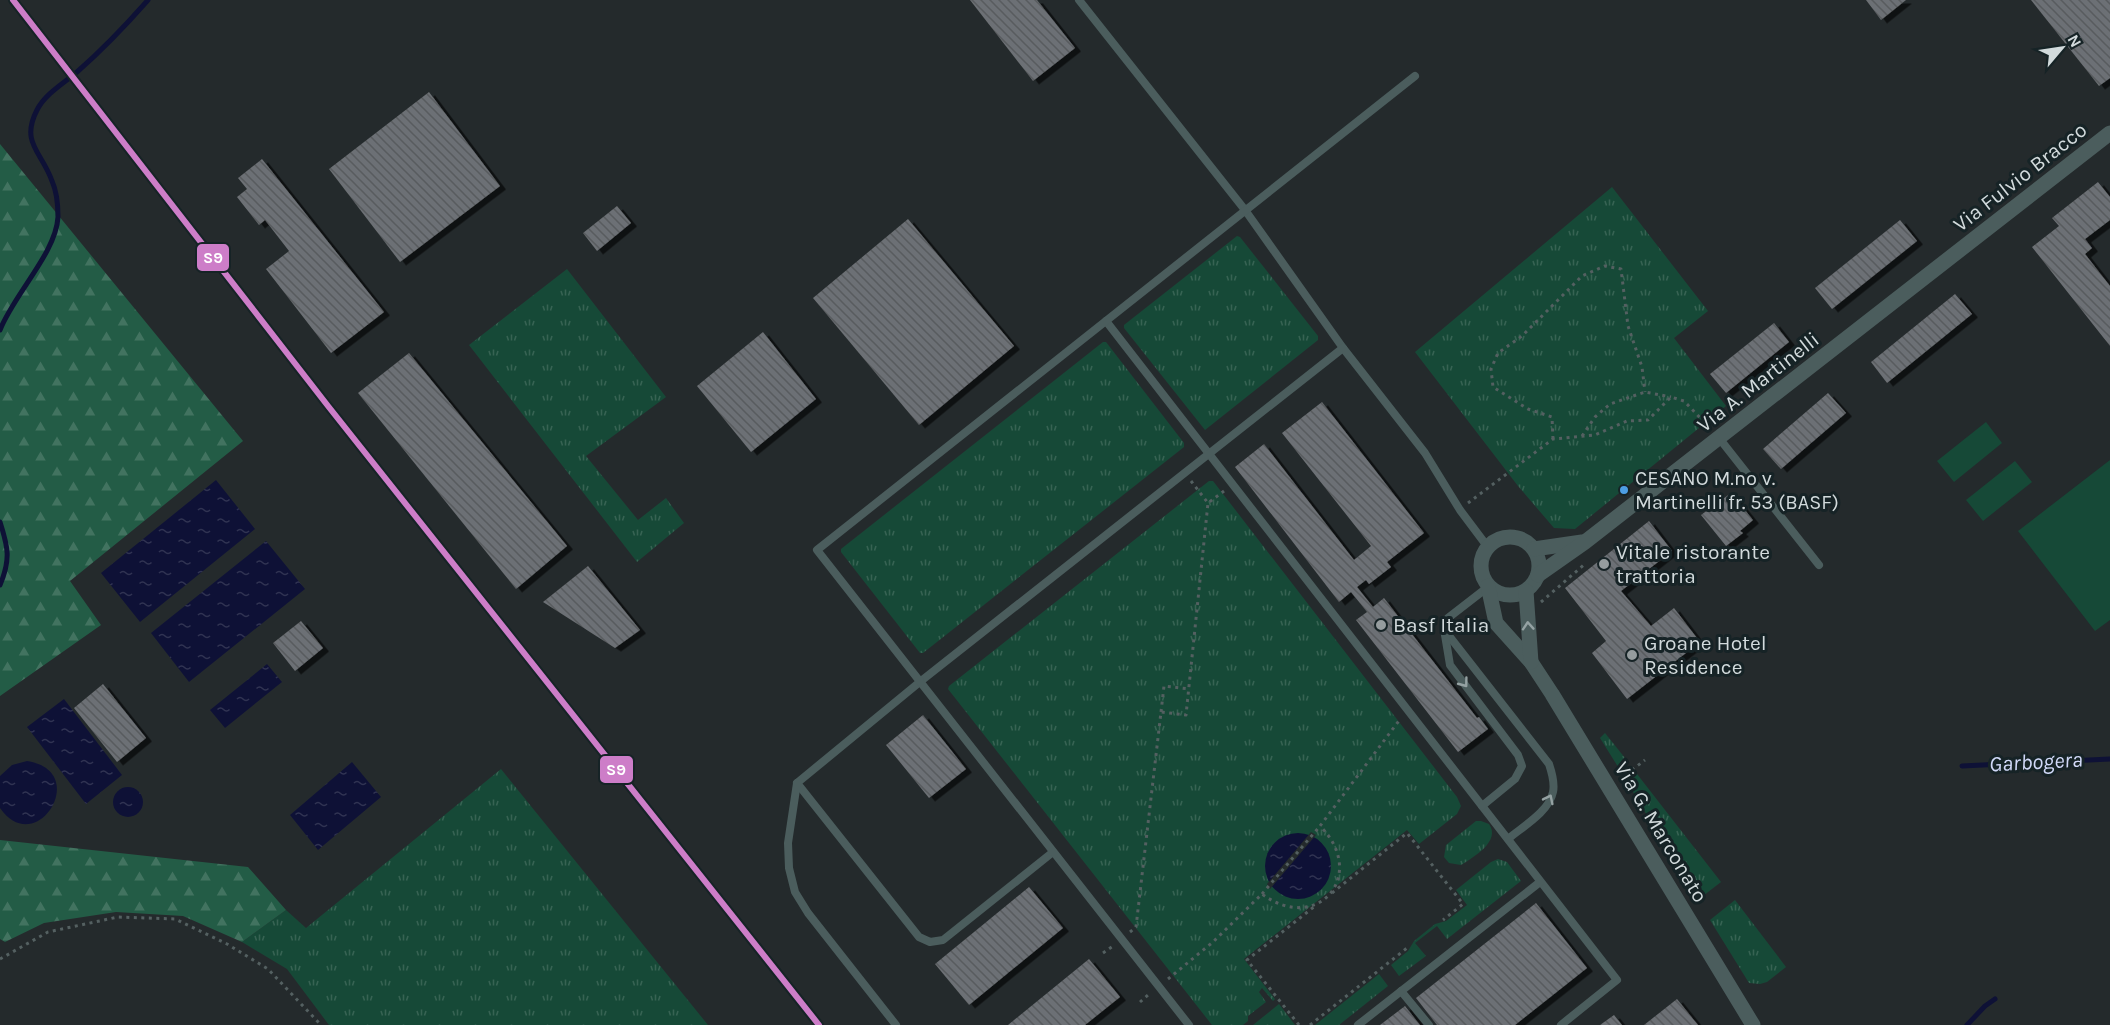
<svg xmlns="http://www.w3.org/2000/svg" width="2110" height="1025" font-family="Karla,sans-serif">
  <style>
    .grass { fill: url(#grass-tufts) }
    .forest { fill: url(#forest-firs) }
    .pitch { fill: #164937 }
    .water { fill: url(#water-ripples) }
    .pier { fill: #242a2c }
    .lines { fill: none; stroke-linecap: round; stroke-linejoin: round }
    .stream { stroke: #0e1136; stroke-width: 5 }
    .building { fill: url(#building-back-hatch); filter: url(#shadow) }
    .path { stroke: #546061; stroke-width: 3; stroke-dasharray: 3 4.5; stroke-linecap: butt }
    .service { stroke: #4b5d5d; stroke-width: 8 }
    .minor { stroke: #4b5d5d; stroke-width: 15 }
    .rail-1-casing { stroke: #162326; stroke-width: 10 }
    .rail-1 { stroke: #cd7dc8; stroke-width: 6 }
    .oneway { stroke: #95a2a3 }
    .bus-dot { fill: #4d9ee5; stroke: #162326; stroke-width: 2 }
    .poi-dot { fill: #959c9e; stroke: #162326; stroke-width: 2 }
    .labels { text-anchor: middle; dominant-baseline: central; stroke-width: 6; stroke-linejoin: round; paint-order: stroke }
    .bus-label { font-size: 20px; fill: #d2dadc; stroke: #162326; text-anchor: start }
    .street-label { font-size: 21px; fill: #d2dadc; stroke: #162326 }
    .poi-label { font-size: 21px; fill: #d2dadc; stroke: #162326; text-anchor: start }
    .water-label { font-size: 22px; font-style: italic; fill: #d1d9f8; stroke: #162326 }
    .line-badge { stroke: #162326; stroke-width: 2 }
    .badge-label { font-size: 16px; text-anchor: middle; font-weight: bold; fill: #fff }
  </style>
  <defs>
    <pattern id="grass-tufts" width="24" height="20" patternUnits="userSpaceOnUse" patternTransform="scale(1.5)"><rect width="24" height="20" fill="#164937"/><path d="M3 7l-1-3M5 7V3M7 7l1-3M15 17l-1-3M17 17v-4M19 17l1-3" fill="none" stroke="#376353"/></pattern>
    <pattern id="forest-firs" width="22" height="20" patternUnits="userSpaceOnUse" patternTransform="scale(1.5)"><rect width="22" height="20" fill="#235c46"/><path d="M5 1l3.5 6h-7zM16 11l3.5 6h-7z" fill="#427360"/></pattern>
    <pattern id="water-ripples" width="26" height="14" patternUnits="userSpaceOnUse" patternTransform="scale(1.5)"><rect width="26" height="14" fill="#0e1136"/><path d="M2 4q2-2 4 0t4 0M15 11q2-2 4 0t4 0" fill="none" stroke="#303352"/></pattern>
    <pattern id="building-back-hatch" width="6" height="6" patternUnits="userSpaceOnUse" patternTransform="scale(1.5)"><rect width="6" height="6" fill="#6c7074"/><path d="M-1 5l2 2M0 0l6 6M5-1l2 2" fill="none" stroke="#585b5e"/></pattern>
    <filter id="shadow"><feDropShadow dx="6" dy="3.5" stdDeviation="0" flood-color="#0009"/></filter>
  </defs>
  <rect width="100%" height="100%" fill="#242a2c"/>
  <g class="grass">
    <path d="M1612,187L1708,311L1674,338L1726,406L1575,529L1554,528L1518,486L1415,352Z"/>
    <path d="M1237,236L1240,237L1318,336V340L1205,430L1124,328V325Z"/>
    <path d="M567,269L666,397L586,456L638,520L666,498L684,523L637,562L469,345Z"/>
    <path d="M1103,342H1106L1184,443V447L923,653H920L841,552V549Z"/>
    <path d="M1209,481H1213L1457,797L1461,806L1457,814L1419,844L1407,830L1244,959L1275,999L1273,1001L1262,988L1259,992L1266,1002L1248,1016V1021L1243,1025H1212L948,689L949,686Z"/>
    <path d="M1605,733L1629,763L1620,770L1600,738Z"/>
    <path d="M501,769L708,1025H329L287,969L242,942L286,910L306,928Z"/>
    <path d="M1637,774L1721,882L1699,899H1697L1627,782Z"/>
    <path d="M1476,821H1481L1489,824C1501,841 1474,857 1461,865L1449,863L1444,857L1446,845Z"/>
    <path d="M1498,859L1507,862L1521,881L1447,939L1437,926L1415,943L1426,956L1399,976L1391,965L1408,951L1414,941L1435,924L1446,921L1467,905L1456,890L1491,862Z"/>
    <path d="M1735,900L1786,967L1767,982L1760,984L1749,983L1710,920Z"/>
    <path d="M1379,974L1388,986L1339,1025H1315Z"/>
    <path d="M1279,1004L1295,1025H1253Z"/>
  </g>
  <g class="forest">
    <path d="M0,144L243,441L70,581L101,625L0,696Z"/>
    <path d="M0,840L248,867L286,910L242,942L183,916L116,912L44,923L5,942L0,939Z"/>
  </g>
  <g class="pitch">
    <path d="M1986,422L2002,443L1954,482L1937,461Z"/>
    <path d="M2110,460V620L2095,631L2018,531Z"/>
    <path d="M2015,461L2032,482L1983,521L1966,500Z"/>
  </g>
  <g class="water">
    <path d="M216,480L255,529L140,622L101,573Z"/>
    <path d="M266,541L305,589L189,682L151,633Z"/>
    <path d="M267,664L282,682L225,728L210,710Z"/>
    <path d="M64,699L122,775L86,804L27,727Z"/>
    <path d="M27,761C92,771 36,860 0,808V776L12,765Z"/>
    <path d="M352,762L381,797L318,850L290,815Z"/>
    <circle cx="128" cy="802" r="15"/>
    <circle cx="1298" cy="866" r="33"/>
  </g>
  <path class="pier" d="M1311,832L1316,835L1270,889L1267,884Z"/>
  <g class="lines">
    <g class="stream">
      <path d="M0,330C14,294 56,253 58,217C58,205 57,192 52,181C42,152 20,143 37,110C45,94 64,83 77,72C102,50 126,25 148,0"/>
      <path d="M0,522C8,547 11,559 0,585"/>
      <path d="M1962,766L2110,759"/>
      <path d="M1967,1025L1985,1006L1995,999"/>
    </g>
  </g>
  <g class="building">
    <path d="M970,0H1037L1075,48L1033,81Z"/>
    <path d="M1866,0H1906L1881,20Z"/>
    <path d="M2031,0H2110V78L2099,86Z"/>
    <path d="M429,92L500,186L400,262L329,169Z"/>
    <path d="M262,159L384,312L331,353L266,269L289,251L265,220L259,225L237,197L247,189L238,178Z"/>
    <path d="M2098,182L2110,197V220L2085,239L2092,248L2085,254L2110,286V346L2032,247L2059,226L2052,218Z"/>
    <path d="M617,206L631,223L597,251L583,233Z"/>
    <path d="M908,219L1014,346L919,425L813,298Z"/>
    <path d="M1900,220L1917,241L1832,309L1815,288Z"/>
    <path d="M1955,294L1972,314L1887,383L1871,362Z"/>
    <path d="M1774,323L1789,342L1726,393L1710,374Z"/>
    <path d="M763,332L816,399L751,452L697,386Z"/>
    <path d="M409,353L567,546L516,589L358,393Z"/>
    <path d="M1828,393L1846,413L1781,469L1763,449Z"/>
    <path d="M1322,402L1424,533L1387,562L1391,567L1369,584L1366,580L1357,587L1373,607L1384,598L1477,718L1479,717L1488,729L1458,752L1356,620L1367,612L1351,592L1339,602L1235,467L1264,444L1354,560L1371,546L1282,433Z"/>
    <path d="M1731,493L1753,520L1740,531L1743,533L1726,546L1701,515Z"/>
    <path d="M1649,521L1672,551L1621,591L1651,626L1674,608L1700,642L1627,699L1592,653L1606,641L1565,588Z"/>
    <path d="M588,566L640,630L615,648L543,602Z"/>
    <path d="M301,621L323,648L295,671L273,643Z"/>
    <path d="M103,684L146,738L117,762L74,708Z"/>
    <path d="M923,715L966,769L929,798L886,745Z"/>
    <path d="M1029,887L1063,928L969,1005L935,964Z"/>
    <path d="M1536,903L1587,968L1515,1025H1437L1416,998Z"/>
    <path d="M1089,959L1120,997L1085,1025H1008Z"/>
    <path d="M1677,999L1698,1025H1644Z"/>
    <path d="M1405,1006L1420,1025H1380Z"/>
    <path d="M1614,1015L1622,1025H1600Z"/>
  </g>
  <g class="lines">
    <g class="path">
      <path d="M1582,436L1595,417L1610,404L1645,392L1671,397"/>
      <path d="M1553,439L1552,417L1528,409L1493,387L1491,369L1498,353L1522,336L1582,276L1605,266L1621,269L1628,326L1642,367L1645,392"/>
      <path d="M1191,481L1208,503L1224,491"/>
      <path d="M1468,503L1553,439L1595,435L1627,421L1648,420L1671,397L1684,401L1708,426"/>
      <path d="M1541,602L1586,563"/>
      <path d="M1161,712L1164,686L1189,689"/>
      <path d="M1620,779L1645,760"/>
      <path d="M1332,893L1407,833L1463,904L1443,920"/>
      <path d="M1262,894L1320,826"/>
      <path d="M1130,932L1136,927L1161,712L1186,715L1208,503"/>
      <path d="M1103,953L1113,946"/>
      <path d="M0,959L48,932L118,917L175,919L227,944L268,969L321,1025"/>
      <path d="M1168,979L1213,942L1262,894C1317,935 1369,875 1320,826L1401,718"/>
      <path d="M1140,1002L1149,994"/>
      <path d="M1299,1025L1247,960L1315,906"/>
      <path d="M1310,1025L1407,948"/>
    </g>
    <g class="service">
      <path d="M1079,0L1245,210L1343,348"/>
      <path d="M1106,321L1617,980L1561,1025"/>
      <path d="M1719,438L1819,565"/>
      <path d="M1446,632L1549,764C1552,773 1555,783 1553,792C1549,812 1522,827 1508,839"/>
      <path d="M797,783L919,937L930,942L943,940L1053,852"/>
      <path d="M1482,806L1515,779L1522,766L1518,755L1450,665L1444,629L1448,618L1488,587"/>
      <path d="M1401,991L1429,1025"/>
      <path d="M896,1025L808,913L795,892L789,868L788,843L797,783L921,681L1343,348L1425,453L1460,510L1487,546"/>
      <path d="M1189,1025L817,550L1415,76"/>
      <path d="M1358,1025L1540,882"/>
    </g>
    <g class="minor">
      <circle cx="1510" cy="566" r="29"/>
      <path d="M1534,549L1582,542"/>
      <path d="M1538,575L1585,542L2110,133"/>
      <path d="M1488,586L1496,623L1531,662L1552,694L1753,1025"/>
      <path d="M1526,591L1531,662"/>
    </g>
    <g class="rail-1-casing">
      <path id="rail-1" d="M13,0L328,406L819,1025"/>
    </g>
    <use href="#rail-1" class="rail-1"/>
  </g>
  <defs><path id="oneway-chevron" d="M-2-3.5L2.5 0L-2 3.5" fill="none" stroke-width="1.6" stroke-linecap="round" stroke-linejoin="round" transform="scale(1.5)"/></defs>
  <g class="oneway">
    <use href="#oneway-chevron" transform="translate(1528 626) rotate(-94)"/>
    <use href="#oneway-chevron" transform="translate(1464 683) rotate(53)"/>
    <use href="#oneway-chevron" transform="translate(1549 799) rotate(-64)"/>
  </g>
  <circle class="bus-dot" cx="1624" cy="490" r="5"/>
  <g class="poi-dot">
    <circle cx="1604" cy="564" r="6"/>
    <circle cx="1381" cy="625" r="6"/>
    <circle cx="1632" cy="655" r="6"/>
  </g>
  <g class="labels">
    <g class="bus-label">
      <text x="1635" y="478">CESANO M.no v.<tspan x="1635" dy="24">Martinelli fr. 53 (BASF)</tspan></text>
    </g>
    <g class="street-label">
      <text transform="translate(2020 177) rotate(-38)">Via Fulvio Bracco</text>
      <text transform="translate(1758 382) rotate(-38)">Via A. Martinelli</text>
      <text transform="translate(1661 832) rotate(59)">Via G. Marconato</text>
    </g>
    <g class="poi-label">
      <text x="1616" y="552">Vitale ristorante<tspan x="1616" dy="24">trattoria</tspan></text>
      <text x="1393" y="625">Basf Italia</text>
      <text x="1644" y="643">Groane Hotel<tspan x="1644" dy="24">Residence</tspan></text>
    </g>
    <g class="water-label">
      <text transform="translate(2036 762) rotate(-3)">Garbogera</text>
    </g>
  </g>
  <g class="line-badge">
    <rect x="196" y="243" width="34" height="29" rx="6" fill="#cd7dc8"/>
    <rect x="599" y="755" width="35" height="29" rx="6" fill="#cd7dc8"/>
  </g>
  <g class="badge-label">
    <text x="213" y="263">S9</text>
    <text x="616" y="775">S9</text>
  </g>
  <g transform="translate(2062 48) rotate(61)" stroke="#162326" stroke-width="4.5" paint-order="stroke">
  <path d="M0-4.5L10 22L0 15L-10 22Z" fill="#d2dadc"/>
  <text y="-9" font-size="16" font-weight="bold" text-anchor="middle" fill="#d2dadc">N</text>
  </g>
</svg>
